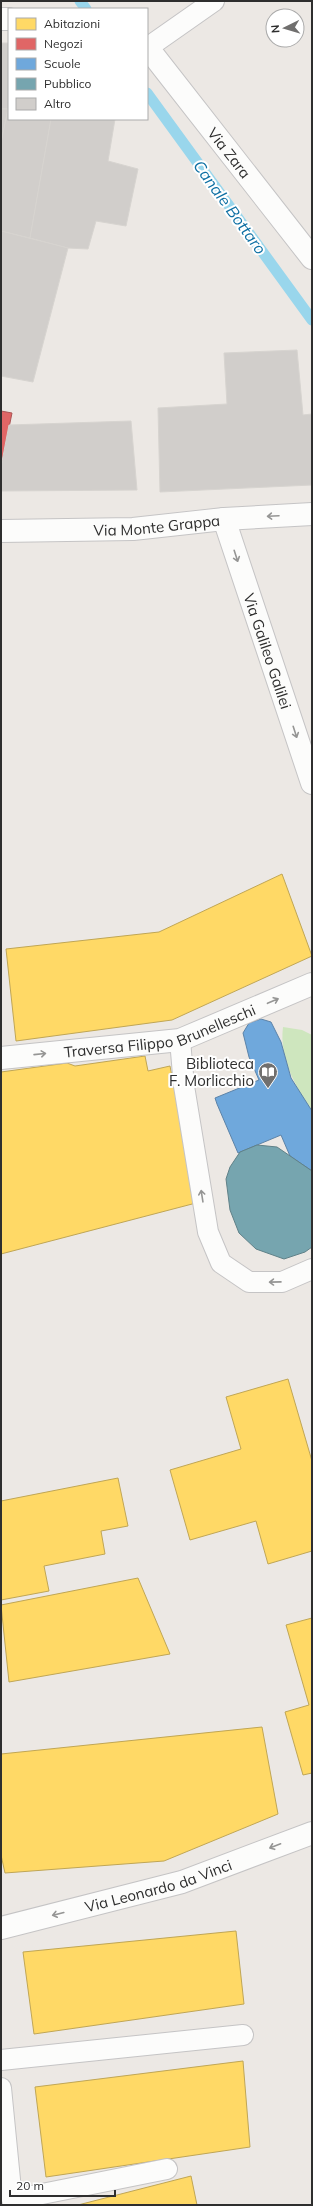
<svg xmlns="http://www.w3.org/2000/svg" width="313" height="2206" font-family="Mulish,sans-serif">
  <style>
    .green { fill: #cee6be }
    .homes { fill: #ffd966; stroke: #c0a655 }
    .shops { fill: #e06666; stroke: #ab5555 }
    .schools { fill: #6fa8dc; stroke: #5c83a8 }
    .public { fill: #76a5af; stroke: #608188 }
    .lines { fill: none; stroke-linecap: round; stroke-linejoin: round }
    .stream { stroke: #99d6ec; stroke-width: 11 }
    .building { fill: #d1cecb; stroke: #d7d4d0 }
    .service-casing { stroke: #c5c4c5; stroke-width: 22 }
    .pedestrian-casing { stroke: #c5c4c5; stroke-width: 24 }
    .minor-casing { stroke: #c5c4c5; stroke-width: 24 }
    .service { stroke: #fcfcfb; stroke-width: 20 }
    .pedestrian { stroke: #fcfcfb; stroke-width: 22 }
    .minor { stroke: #fcfcfb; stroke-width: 22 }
    .oneway { stroke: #959594 }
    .labels { text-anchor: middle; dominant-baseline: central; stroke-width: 4; stroke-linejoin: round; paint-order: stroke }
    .street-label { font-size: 15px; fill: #2e2e2e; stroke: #fff }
    .poi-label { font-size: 15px; fill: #2e2e2e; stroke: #fff; text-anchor: end }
    .water-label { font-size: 16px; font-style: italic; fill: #0d6fa3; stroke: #fff }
  </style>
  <rect width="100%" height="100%" fill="#ece8e4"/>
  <path class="green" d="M283,1027L302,1030L312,1035V1111C295,1086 279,1058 283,1027Z"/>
  <g class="homes">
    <path d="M282,874L312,956L172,1020L16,1041L6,949L159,932Z"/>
    <path d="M145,1056L148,1071L170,1066L196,1203L1,1254V1072L67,1063L75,1066Z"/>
    <path d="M288,1379L312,1461V1551L268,1564L256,1521L190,1540L170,1470L241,1449L226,1397Z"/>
    <path d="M118,1478L128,1526L101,1531L105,1554L44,1566L49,1591L1,1600V1501Z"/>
    <path d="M138,1578L170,1654L9,1682L1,1605Z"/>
    <path d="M312,1618V1773L303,1775L285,1712L309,1705L286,1625Z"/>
    <path d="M262,1727L278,1814L164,1861L5,1873L1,1855V1754Z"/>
    <path d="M236,1931L244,2004L34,2034L23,1952Z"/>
    <path d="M243,2061L250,2147L46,2177L35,2087Z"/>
    <path d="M191,2176L197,2205H78Z"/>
  </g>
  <path class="shops" d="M1,411L12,413L1,467Z"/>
  <path class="schools" d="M261,1019L271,1022L281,1042L291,1078L312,1111V1171L290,1156L281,1135L238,1153L217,1104L215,1098L259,1080L249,1057L243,1033L249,1023Z"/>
  <path class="public" d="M257,1145L277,1147L312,1171V1247L305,1252L284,1259L256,1249L239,1233L230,1210L226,1179L230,1167L240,1152Z"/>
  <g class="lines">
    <g class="stream">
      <path d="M80,1L86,9"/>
      <path d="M147,93L312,320"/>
    </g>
  </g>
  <g class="building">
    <rect x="1" y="43" width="8" height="66"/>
    <path d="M1,109H8L1,143Z"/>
    <path d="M8,109L9,119H51L30,238L1,231V143Z"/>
    <path d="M51,119H115L108,161L138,169L126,226L96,221L88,249L68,248L30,238Z"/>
    <path d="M1,231L68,248L33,382L1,376Z"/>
    <path d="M297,350L303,415L312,414V485L160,492L158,408L227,404L224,353Z"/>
    <path d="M131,421L137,490L1,491V467L9,425Z"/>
  </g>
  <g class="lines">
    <g class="service-casing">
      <g id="service">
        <path d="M147,48L214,1"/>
        <path d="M180,1040L184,1086L208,1232L221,1263L249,1282H282L312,1269"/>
        <path d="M1,2060L243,2035"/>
        <path d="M1,2088L12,2200L167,2169"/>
      </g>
    </g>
    <g class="pedestrian-casing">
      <path id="pedestrian" d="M1,19H9"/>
    </g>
    <g class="minor-casing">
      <g id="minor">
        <path id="s1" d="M147,47L312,258"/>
        <path id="s2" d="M224,519L312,783"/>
        <path id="s3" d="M1,531L133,529L224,519L312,514"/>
        <path id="s4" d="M1,1058L180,1040L312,984"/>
        <path id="s5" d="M1,1928L182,1882L312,1833"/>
      </g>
    </g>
    <use href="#service" class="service"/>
    <use href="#pedestrian" class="pedestrian"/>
    <use href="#minor" class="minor"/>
  </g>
  <defs><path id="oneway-shaft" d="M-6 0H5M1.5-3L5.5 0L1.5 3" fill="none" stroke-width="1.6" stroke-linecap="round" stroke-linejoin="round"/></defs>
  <g class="oneway">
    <use href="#oneway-shaft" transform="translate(273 516) rotate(177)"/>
    <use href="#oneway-shaft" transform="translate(236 556) rotate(72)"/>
    <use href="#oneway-shaft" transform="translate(295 732) rotate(72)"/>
    <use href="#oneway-shaft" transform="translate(273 1001) rotate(-23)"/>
    <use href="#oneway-shaft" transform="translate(40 1054) rotate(-6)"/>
    <use href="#oneway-shaft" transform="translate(202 1196) rotate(-99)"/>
    <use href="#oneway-shaft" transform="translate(275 1282) rotate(179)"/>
    <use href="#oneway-shaft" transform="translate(275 1846) rotate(159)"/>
    <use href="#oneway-shaft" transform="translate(58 1914) rotate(166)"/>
  </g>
  <defs>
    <g id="library-pin" transform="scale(1)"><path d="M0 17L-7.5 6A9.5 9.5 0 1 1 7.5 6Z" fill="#706f6e" stroke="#fff"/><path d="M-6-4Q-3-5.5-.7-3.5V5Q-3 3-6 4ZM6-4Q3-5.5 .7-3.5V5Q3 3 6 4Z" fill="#fff"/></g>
  </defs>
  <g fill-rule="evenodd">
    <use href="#library-pin" x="268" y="1072"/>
  </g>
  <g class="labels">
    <g class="street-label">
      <text stroke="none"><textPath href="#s1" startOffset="134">Via Zara</textPath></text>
      <text stroke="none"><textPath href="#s3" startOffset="156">Via Monte Grappa</textPath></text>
      <text stroke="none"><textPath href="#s2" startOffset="139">Via Galileo Galilei</textPath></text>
      <text stroke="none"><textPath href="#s4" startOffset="162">Traversa Filippo Brunelleschi</textPath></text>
      <text stroke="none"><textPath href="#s5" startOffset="163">Via Leonardo da Vinci</textPath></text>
    </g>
    <g class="poi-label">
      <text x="254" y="1063">Biblioteca<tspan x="254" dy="17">F. Morlicchio</tspan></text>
    </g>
    <g class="water-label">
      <text transform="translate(230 207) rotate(54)">Canale Bottaro</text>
    </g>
  </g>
  <rect width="313" height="2206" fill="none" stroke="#2e2e2e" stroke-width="4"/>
  <rect x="8" y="8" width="140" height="112" fill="#ffffff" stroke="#ababab"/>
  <rect x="16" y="18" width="20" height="12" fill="#ffd966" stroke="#ababab"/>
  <text x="44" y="28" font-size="12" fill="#2e2e2e">Abitazioni</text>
  <rect x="16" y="38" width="20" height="12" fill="#e06666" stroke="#ababab"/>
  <text x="44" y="48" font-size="12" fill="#2e2e2e">Negozi</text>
  <rect x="16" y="58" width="20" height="12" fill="#6fa8dc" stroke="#ababab"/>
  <text x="44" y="68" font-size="12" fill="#2e2e2e">Scuole</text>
  <rect x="16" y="78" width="20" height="12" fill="#76a5af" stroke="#ababab"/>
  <text x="44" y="88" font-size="12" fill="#2e2e2e">Pubblico</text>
  <rect x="16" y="98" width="20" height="12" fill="#d1cecb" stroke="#ababab"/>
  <text x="44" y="108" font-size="12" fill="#2e2e2e">Altro</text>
  <g transform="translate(285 28) rotate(265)"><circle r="19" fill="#ffffff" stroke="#ababab"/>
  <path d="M0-3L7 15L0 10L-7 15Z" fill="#706f6e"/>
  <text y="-6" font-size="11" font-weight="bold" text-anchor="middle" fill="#2e2e2e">N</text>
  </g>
  <path d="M10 2190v6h105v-6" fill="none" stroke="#2e2e2e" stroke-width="2"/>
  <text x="16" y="2190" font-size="12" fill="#2e2e2e" stroke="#ffffff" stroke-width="3" paint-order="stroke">20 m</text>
</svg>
